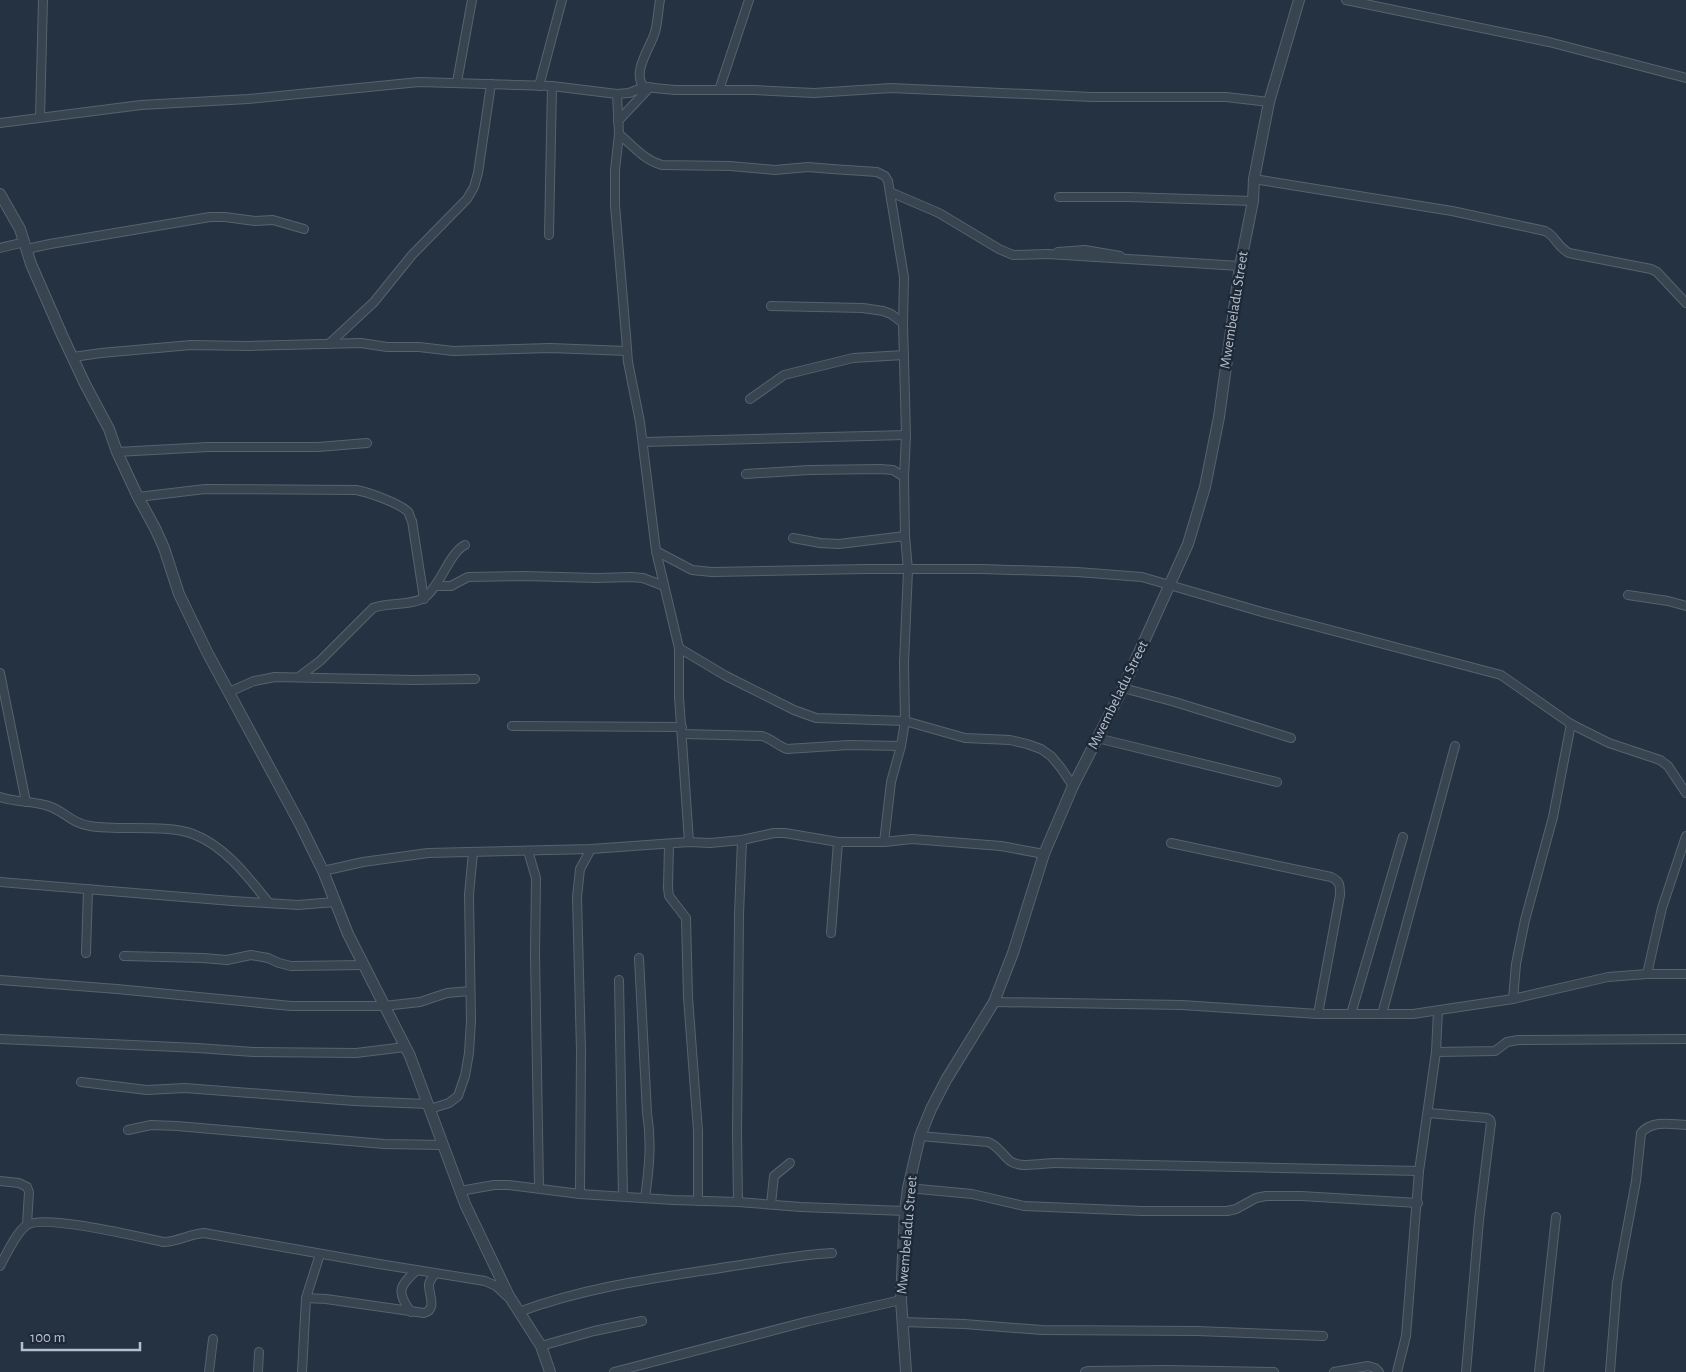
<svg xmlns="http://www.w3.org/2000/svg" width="1686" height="1372" font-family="'Alegreya Sans',sans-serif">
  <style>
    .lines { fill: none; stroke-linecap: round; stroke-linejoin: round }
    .minor-casing { stroke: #57626f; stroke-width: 10 }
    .tertiary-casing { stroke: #57626f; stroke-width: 12 }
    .minor { stroke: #394451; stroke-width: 8 }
    .tertiary { stroke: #394451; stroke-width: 10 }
    .labels { text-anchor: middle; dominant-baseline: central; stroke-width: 5; stroke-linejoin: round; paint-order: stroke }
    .street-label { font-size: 15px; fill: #b6bfcc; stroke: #1e2937 }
  </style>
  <rect width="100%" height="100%" fill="#253242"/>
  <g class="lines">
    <g class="minor-casing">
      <g id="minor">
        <path d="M1346,0L1549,42L1686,78"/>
        <path d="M457,82L472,0"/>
        <path d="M539,86L562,0"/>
        <path d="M644,87C631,72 651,47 655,32C658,21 658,10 660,0"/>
        <path d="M719,90L749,0"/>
        <path d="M617,94L619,134L615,170V205L626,336L628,362L640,422L656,551L679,648V697L689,842"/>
        <path d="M40,117L43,0"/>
        <path d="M618,121L650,87"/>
        <path d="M0,123L141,105L248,99L419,82L552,86L617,94L629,93L644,87L675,90H754L814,93L891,88L1092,97H1226L1269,102"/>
        <path d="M619,134C633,146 644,160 662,165L730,166L775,170L808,167L832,169L877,172L885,176L888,181L904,277L903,323L906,435L904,477L905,536L908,570L904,663L905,721L901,746L891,782L884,842"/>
        <path d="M1254,179L1452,211L1545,231C1556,236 1556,246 1569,253L1651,269L1657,272L1686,303"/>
        <path d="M890,192L939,213L999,249L1013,255L1048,254L1240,266"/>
        <path d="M1059,197H1128L1253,201"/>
        <path d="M549,235L552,86"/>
        <path d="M0,248L25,242"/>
        <path d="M27,249L50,244L210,217H225L255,221L273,220L304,229"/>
        <path d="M1058,252L1085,250L1120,256"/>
        <path d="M771,306L863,308L883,311L891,314L903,323"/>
        <path d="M329,344L374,302L412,255L467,199L474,187L478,173L491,84"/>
        <path d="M73,357L101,353L191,345L248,346L361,343L387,347H419L453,351L550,348L627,351"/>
        <path d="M750,399L784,375L853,358L904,355"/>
        <path d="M643,442L906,435"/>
        <path d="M117,452L208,447H318L367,443"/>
        <path d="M746,474L809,470L880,469L893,470L904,477"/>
        <path d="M138,497L205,489L356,490C368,492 402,504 409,513C409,514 411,520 412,521L424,599"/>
        <path d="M793,538L820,543L839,544L905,536"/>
        <path d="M656,551L692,570L712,572L865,569H982L1077,572L1142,577L1262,612L1501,675L1571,724L1609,743L1660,760L1668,766L1686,793"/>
        <path d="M436,586H451L468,577L524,576L597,578L631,577L643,578L664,586"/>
        <path d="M1628,595L1668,601L1686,606"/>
        <path d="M679,648L726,676L794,710L816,718L905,721L965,738L1010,740L1027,744L1041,749L1051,756L1061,768L1073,786"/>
        <path d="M0,673L26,802"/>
        <path d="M300,676L320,661L373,608C388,602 413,606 425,597C440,586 450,552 465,545"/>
        <path d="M1123,688L1175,702L1291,738"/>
        <path d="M229,692L254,681L275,677L414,680L475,679"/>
        <path d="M512,726L682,727"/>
        <path d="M682,734L762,736C772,739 778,746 787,749L849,745L901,746"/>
        <path d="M1097,738L1277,782"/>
        <path d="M0,797C15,802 30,801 45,805C63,809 70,823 90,826C120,831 165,824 193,834C225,846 248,877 269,903"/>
        <path d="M1171,843L1331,877C1340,881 1340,885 1340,895L1318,1014"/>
        <path d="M669,844L668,888L669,896L686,918L688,997L698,1131V1201"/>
        <path d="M528,851L536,878L535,954L539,1188"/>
        <path d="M323,871L363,862L428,853L591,849L689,842L710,843L742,840L774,833H785L838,842H884L912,839L1001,846L1044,854"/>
        <path d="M0,882L232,901L298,905L335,902"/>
        <path d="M831,933L838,842"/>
        <path d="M86,953L88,889"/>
        <path d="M124,956L203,958L227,960L251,955L268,958L279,963L291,966L364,965"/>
        <path d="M639,958L647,1113C652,1142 649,1169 645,1198"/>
        <path d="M1647,974L1662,908L1686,836"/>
        <path d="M0,980L117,989L291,1006H384L420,1002L447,993L470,991"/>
        <path d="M619,980L623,1196"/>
        <path d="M1513,999L1516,964L1525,920L1553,817L1571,724"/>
        <path d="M994,1002L1182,1005L1318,1014H1413L1513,999L1608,977L1647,974H1686"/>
        <path d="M1351,1014L1403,837"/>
        <path d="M1382,1014L1455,746"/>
        <path d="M0,1039L198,1048L253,1052L356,1053L405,1047"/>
        <path d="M1436,1052L1495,1051L1507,1042L1518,1040L1686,1039"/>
        <path d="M81,1082L147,1090L185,1088L354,1101L428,1104"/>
        <path d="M430,1109L449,1103L458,1096L465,1076L469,1053L471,1021L469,895L473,852"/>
        <path d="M1428,1113L1487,1118L1490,1120L1491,1123L1479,1220L1466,1372"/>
        <path d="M128,1130L151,1125L177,1126L384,1144L443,1145"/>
        <path d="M920,1136L988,1142C997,1145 1002,1154 1009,1160C1018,1169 1043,1163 1055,1163L1419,1171"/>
        <path d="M0,1181L19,1183L27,1187L29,1192L27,1224"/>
        <path d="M908,1188L972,1194L1024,1206L1142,1211H1227L1236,1209L1256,1198L1266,1196H1301L1418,1203"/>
        <path d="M460,1191L494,1185H509L580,1194L673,1200L738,1202L801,1207L905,1211"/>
        <path d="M580,1194L581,1051L577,897L580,869L591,849"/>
        <path d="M738,1202L737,1134L739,914L742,840"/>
        <path d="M771,1204L774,1176L790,1163"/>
        <path d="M0,1266C6,1255 17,1231 27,1225C44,1214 140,1237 163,1242C178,1242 189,1234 204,1233L379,1264L485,1281L496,1286L508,1297"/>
        <path d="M306,1298L326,1299L424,1313C438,1309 428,1294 429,1284C430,1280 433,1277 435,1273"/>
        <path d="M411,1312C396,1292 399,1286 417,1270"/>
        <path d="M519,1312C585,1287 657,1278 727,1267C762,1262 796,1255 832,1253"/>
        <path d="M902,1322L964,1324L1042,1330L1197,1331L1323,1336"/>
        <path d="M541,1346L594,1331L642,1321"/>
        <path d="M209,1372L213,1339"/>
        <path d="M258,1372L259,1352"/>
        <path d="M302,1372L306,1298L320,1254"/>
        <path d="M614,1372L809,1321L901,1300"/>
        <path d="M1085,1372L1088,1371L1165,1370L1274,1372"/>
        <path d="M1334,1372L1368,1366L1375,1368L1379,1372"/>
        <path d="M1397,1372L1406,1336L1419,1171L1436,1052L1438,1011"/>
        <path d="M1539,1372L1556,1217"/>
        <path d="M1610,1372L1617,1283L1636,1181L1641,1133C1652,1120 1671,1124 1686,1125"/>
      </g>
    </g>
    <g class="tertiary-casing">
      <g id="tertiary">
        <path d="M0,194L20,229L31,264L62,335L85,384L109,429L117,452L138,497L155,528L164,548L179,594L207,652L300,824L323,871L348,934L410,1056L465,1204L509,1296L541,1346L550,1372"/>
        <path d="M906,1372L901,1300L905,1211L908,1188L920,1136L931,1109L946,1080L994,1002L1013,953L1044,854L1073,786L1123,688L1188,544L1205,487L1219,417L1240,266L1253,201L1254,179L1269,102L1299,0"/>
      </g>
    </g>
    <use href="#minor" class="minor"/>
    <use href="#tertiary" class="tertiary"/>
  </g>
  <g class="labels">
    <g class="street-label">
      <text transform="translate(1234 310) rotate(-81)">Mwembeladu Street</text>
      <text transform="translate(1118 695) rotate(-64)">Mwembeladu Street</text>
      <text transform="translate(907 1235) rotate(-85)">Mwembeladu Street</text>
    </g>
  </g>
  <path d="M22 1342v8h118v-8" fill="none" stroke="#b6bfcc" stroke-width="2.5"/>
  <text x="30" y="1342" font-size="15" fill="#b6bfcc" stroke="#1e2937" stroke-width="4" paint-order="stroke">100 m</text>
</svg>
